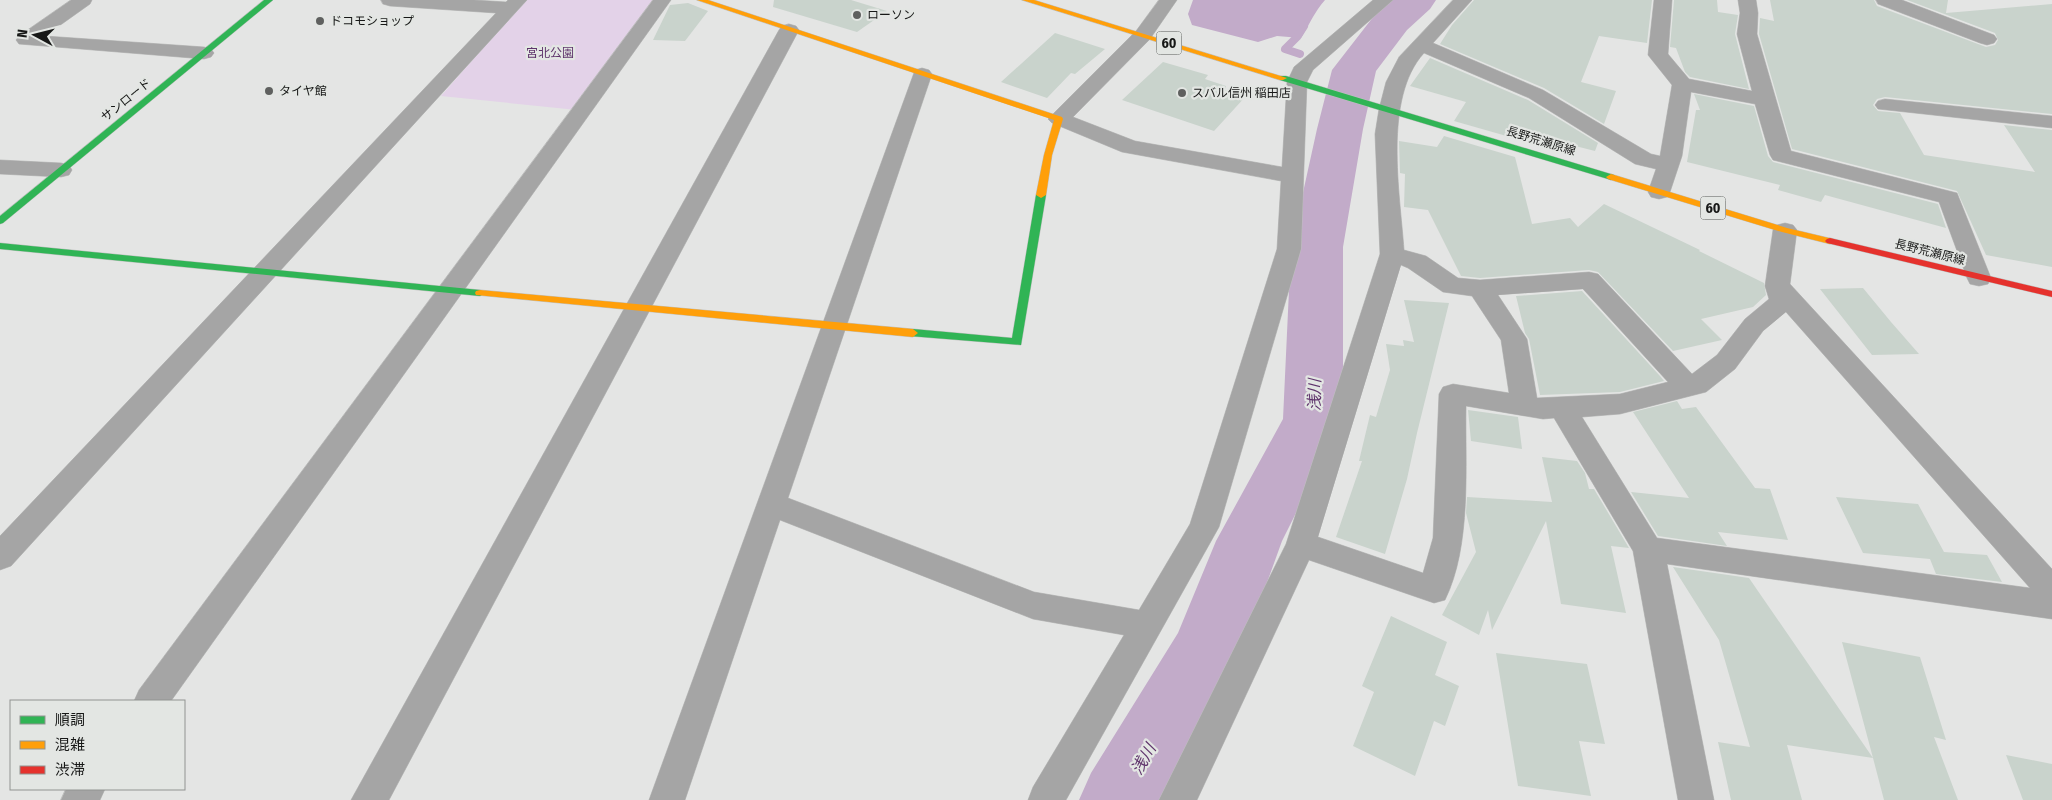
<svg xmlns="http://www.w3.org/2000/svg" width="2052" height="800" font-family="'Fira Sans Condensed','Noto Sans JP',sans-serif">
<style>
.green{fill:#e3d2e8}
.water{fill:#c2abc9}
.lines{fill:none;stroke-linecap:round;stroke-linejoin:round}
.stream{stroke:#c2abc9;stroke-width:8}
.river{fill:#c2abc9;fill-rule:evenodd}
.building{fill:#c9d3cc}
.street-casing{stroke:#bfc0bf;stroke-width:1}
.fast-casing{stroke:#bfc0bf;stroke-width:1}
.slow-casing{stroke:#bfc0bf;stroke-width:1}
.jam-casing{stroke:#bfc0bf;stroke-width:1}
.street{fill:#a5a5a5;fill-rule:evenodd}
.fast{fill:#30b455;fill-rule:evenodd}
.slow{fill:#ff9f0a;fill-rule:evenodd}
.jam{fill:#e5322d;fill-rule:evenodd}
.poi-dot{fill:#5f605f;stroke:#e3e6e3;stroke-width:2}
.labels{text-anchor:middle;stroke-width:4.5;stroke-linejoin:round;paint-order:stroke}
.far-poi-label{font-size:12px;fill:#171817;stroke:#e3e6e3;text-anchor:start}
.far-park-label{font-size:12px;fill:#5e336b;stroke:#e3e6e3}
.far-street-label{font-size:12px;fill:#171817;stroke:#e3e6e3}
.shield{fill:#e3e6e3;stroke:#545654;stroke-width:1}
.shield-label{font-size:14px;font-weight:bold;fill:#171817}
.water-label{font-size:16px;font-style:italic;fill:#5f346c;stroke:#e3e6e3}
</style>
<rect width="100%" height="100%" fill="#e4e5e4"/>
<!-- green -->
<polygon class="green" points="525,0 655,0 577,110 441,96"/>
<!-- water -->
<path class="water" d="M1193,0H1325C1315,11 1309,25 1301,38L1277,36L1258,42L1192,25L1188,14Z"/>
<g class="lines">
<!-- stream -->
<g class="stream">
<polyline points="1300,54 1285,49 1297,37 1304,26"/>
<polyline points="1343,66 1355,69"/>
</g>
<!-- river -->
<polygon class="river" points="1392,0 1436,0 1430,9 1407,30 1376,71 1363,129 1343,247 1343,419 1282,541 1243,649 1233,672 1162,800 1079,800 1091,773 1178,633 1216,541 1283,419 1291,247 1317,129 1332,70 1377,12"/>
</g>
<!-- building -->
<g class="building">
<polygon points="774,0 851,0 887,11 857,32 773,7"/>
<polygon points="1474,0 1652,0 1647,43 1599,36 1581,82 1616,91 1604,124 1544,88 1440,44 1452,25"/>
<polygon points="1674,0 1717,0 1718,12 1738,15 1735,34 1749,89 1690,77 1685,72 1676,48 1670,47"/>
<polygon points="1770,0 1874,0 1877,6 1986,47 1995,45 1998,40 1995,33 1907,0 1948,0 1946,13 2052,4 2052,114 1885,97 1877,99 1873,105 1878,111 1900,113 1924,155 2035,172 2004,125 2052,130 2052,267 1986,255 1957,191 1792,149 1759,34 1760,18 1774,21"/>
<polygon points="688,3 708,11 685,41 653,40 670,5"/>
<polygon points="1055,33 1105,49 1075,74 1071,73 1047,98 1001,82"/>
<polygon points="1430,58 1528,100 1598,143 1595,151 1508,129 1510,137 1454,121 1466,102 1410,86"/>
<polygon points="1163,62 1208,75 1205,79 1226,86 1225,90 1246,96 1214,131 1122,100"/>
<polygon points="1694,94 1754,106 1768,156 1773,162 1938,204 1946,228 1825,195 1821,202 1778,190 1780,185 1687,162 1696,110 1700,110"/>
<polygon points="1444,136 1515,157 1532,224 1570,218 1578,227 1604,204 1700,250 1699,251 1764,283 1766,295 1753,307 1701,319 1722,340 1673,351 1598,272 1589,270 1480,278 1461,276 1428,210 1404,207 1405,174 1400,173 1399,141 1437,147"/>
<polygon points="1863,288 1891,322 1919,354 1872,355 1820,289"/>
<polygon points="1582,291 1660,376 1664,381 1620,392 1540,395 1529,339 1525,333 1516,296"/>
<polygon points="1404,300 1449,303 1417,433 1407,479 1385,554 1336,537 1362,461 1359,461 1370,415 1376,417 1390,370 1386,344 1404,346 1403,340 1414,342"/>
<polygon points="1677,401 1682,409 1696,407 1755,488 1770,489 1788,540 1718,532 1727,546 1658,536 1631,492 1689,498 1633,412"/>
<polygon points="1468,410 1518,417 1522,449 1471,441"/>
<polygon points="1542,457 1577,461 1585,473 1589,489 1594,489 1629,548 1611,546 1626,613 1561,604 1546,521 1492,630 1488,610 1479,635 1442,615 1476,552 1466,513 1467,497 1552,502"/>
<polygon points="1836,497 1918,504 1944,552 1987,555 2002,582 1936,574 1930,559 1863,553"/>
<polygon points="1673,567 1749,578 1873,758 1842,642 1920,657 1946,740 1934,737 1958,800 1884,800 1873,758 1787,745 1802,800 1731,800 1718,742 1750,747 1719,640"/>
<polygon points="1391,616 1447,642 1435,675 1459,686 1445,726 1434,721 1415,776 1353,746 1374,692 1362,686"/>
<polygon points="1496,653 1587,664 1605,744 1579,741 1591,796 1518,786"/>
<polygon points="2006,755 2052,764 2052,800 2023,800"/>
</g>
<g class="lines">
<defs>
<g id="street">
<polygon points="71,0 92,0 90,4 45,36 204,47 211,49 214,53 211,57 204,59 19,44 16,40 19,36"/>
<polygon points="381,0 474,0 506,2 508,0 527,0 11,566 0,570 0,536 496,13 390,6 383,4"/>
<polygon points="653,0 671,0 171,701 134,701 139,690"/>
<polygon points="1159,0 1177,0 1150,39 1073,117 1135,141 1282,167 1287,82 1294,67 1373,0 1393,0 1313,70 1307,82 1301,249 1219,527 1066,800 1028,800 1033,787 1124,635 1033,619 780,520 685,800 649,800 915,70 922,68 929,70 932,74 788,498 1034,592 1139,610 1190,524 1277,249 1281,181 1122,152 1052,123 1048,119 1136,31"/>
<path d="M1453,0H1472L1433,43L1543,90L1651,154L1660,156L1672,85L1648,55L1654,0H1672L1668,54L1689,79L1752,91L1737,34L1740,13L1738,0H1756L1758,13L1757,34L1791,151L1957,193L1991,278L1988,284L1979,286L1970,284L1967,278L1939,202L1773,160L1770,155L1755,104L1691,92L1682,156L1670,192L1667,197L1659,199L1651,197L1648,192L1656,169L1635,164L1529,98L1424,53C1383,98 1400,193 1404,250L1426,256L1458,278L1480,280L1589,272L1598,274L1692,374L1717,355L1745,319L1769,299L1765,286L1773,230L1777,225L1785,223L1793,225L1797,230L1790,284L2052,569V619L1667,564L1714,800H1678L1633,551L1554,418L1543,419L1466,406C1465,466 1472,545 1445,600L1434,603L1309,560L1197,800H1159L1286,544L1380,254L1375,134L1379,109L1386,82L1399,57ZM1401,265L1408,268L1443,292L1472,296L1501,340L1509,393L1453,384L1443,387L1439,394L1433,538L1423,573L1318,537ZM1583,289L1668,382L1620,394L1537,398L1527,339L1498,295ZM1786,312L2030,588L1657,538L1582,417L1620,414L1706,392L1735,369L1763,331Z"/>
<polygon points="1876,0 1902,0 1994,35 1997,39 1994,43 1987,45 1980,43 1878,4"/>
<polygon points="789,24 796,26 799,30 389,800 351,800 779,30 782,26"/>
<polygon points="1885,99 2052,116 2052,128 1878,109 1875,105 1878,101"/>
<polygon points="0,160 61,163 69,165 72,170 69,175 61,177 0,174"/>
<polygon points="66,789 105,789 100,800 61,800"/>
</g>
<g id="fast">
<polygon points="264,0 273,0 3,223 0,224 0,216"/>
<polygon points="1280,76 1286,76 1614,175 1616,177 1611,180 1608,179 1280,80"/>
<polygon points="1041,192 1046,195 1021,345 909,336 908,333 913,329 1012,338 1036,195"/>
<polygon points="0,243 480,290 485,293 480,296 0,249"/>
</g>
<g id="slow">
<polygon points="697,0 708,0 1062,117 1063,119 1052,155 1046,195 1041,198 1036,195 1044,155 1054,120"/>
<polygon points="1022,0 1034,0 1287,78 1283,80 1280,80"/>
<polygon points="1611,174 1787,228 1833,239 1835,241 1830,244 1782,232 1608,179 1606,177"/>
<polygon points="480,290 913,329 918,333 913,337 476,295 475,293 476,291"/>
</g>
<polygon id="jam" points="1830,238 2052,291 2052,297 1827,243 1825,241 1827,239"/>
</defs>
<!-- street casing -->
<use href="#street" class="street-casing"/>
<!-- fast casing -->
<use href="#fast" class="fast-casing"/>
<!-- slow casing -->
<use href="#slow" class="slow-casing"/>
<!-- jam casing -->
<use href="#jam" class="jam-casing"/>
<!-- street -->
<use href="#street" class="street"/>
<!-- fast -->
<use href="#fast" class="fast"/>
<!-- slow -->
<use href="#slow" class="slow"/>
<!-- jam -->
<use href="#jam" class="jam"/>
</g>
<!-- markers -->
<g class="poi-dot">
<circle cx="857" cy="15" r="5"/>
<circle cx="320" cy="21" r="5"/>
<circle cx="269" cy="91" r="5"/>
<circle cx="1182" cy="93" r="5"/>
</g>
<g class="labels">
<!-- far-poi labels -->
<g class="far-poi-label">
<text x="867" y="19">ローソン</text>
<text x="330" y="25">ドコモショップ</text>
<text x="279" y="95">タイヤ館</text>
<text x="1192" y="97">スバル信州 稲田店</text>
</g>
<!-- far-park labels -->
<g class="far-park-label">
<text x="550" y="57">宮北公園</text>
</g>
<!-- far-street labels -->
<g class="far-street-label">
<text transform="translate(126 100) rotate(-39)" y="4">サンロード</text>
<text transform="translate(1541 141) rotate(17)" y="4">長野荒瀬原線</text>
<text transform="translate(1930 252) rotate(14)" y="4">長野荒瀬原線</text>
</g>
<!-- shield labels -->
<g class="shield">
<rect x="1156.5" y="31.5" width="25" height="23" rx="4"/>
<rect x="1700.5" y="196.5" width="25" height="23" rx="4"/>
</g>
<g class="shield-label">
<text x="1169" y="48">60</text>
<text x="1713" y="213">60</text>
</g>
<!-- water labels -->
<g class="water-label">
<text transform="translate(1314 395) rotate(-89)" y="6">浅川</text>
<text transform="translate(1143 759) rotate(-60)" y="6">浅川</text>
</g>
</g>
<!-- legend -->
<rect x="10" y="700" width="175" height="90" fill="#e3e6e3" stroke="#919491"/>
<rect x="20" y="716" width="25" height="8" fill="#30b455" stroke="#919491"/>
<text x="55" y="725" font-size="15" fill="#171817">順調</text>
<rect x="20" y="741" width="25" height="8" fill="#ff9f0a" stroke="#919491"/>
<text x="55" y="750" font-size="15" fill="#171817">混雑</text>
<rect x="20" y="766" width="25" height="8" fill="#e5322d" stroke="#919491"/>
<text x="55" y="775" font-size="15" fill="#171817">渋滞</text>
<!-- north arrow -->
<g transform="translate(35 35) rotate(277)" stroke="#e3e6e3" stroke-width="4" paint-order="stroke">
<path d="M0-4L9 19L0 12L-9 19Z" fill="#171817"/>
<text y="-8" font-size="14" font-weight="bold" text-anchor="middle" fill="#171817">N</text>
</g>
</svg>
